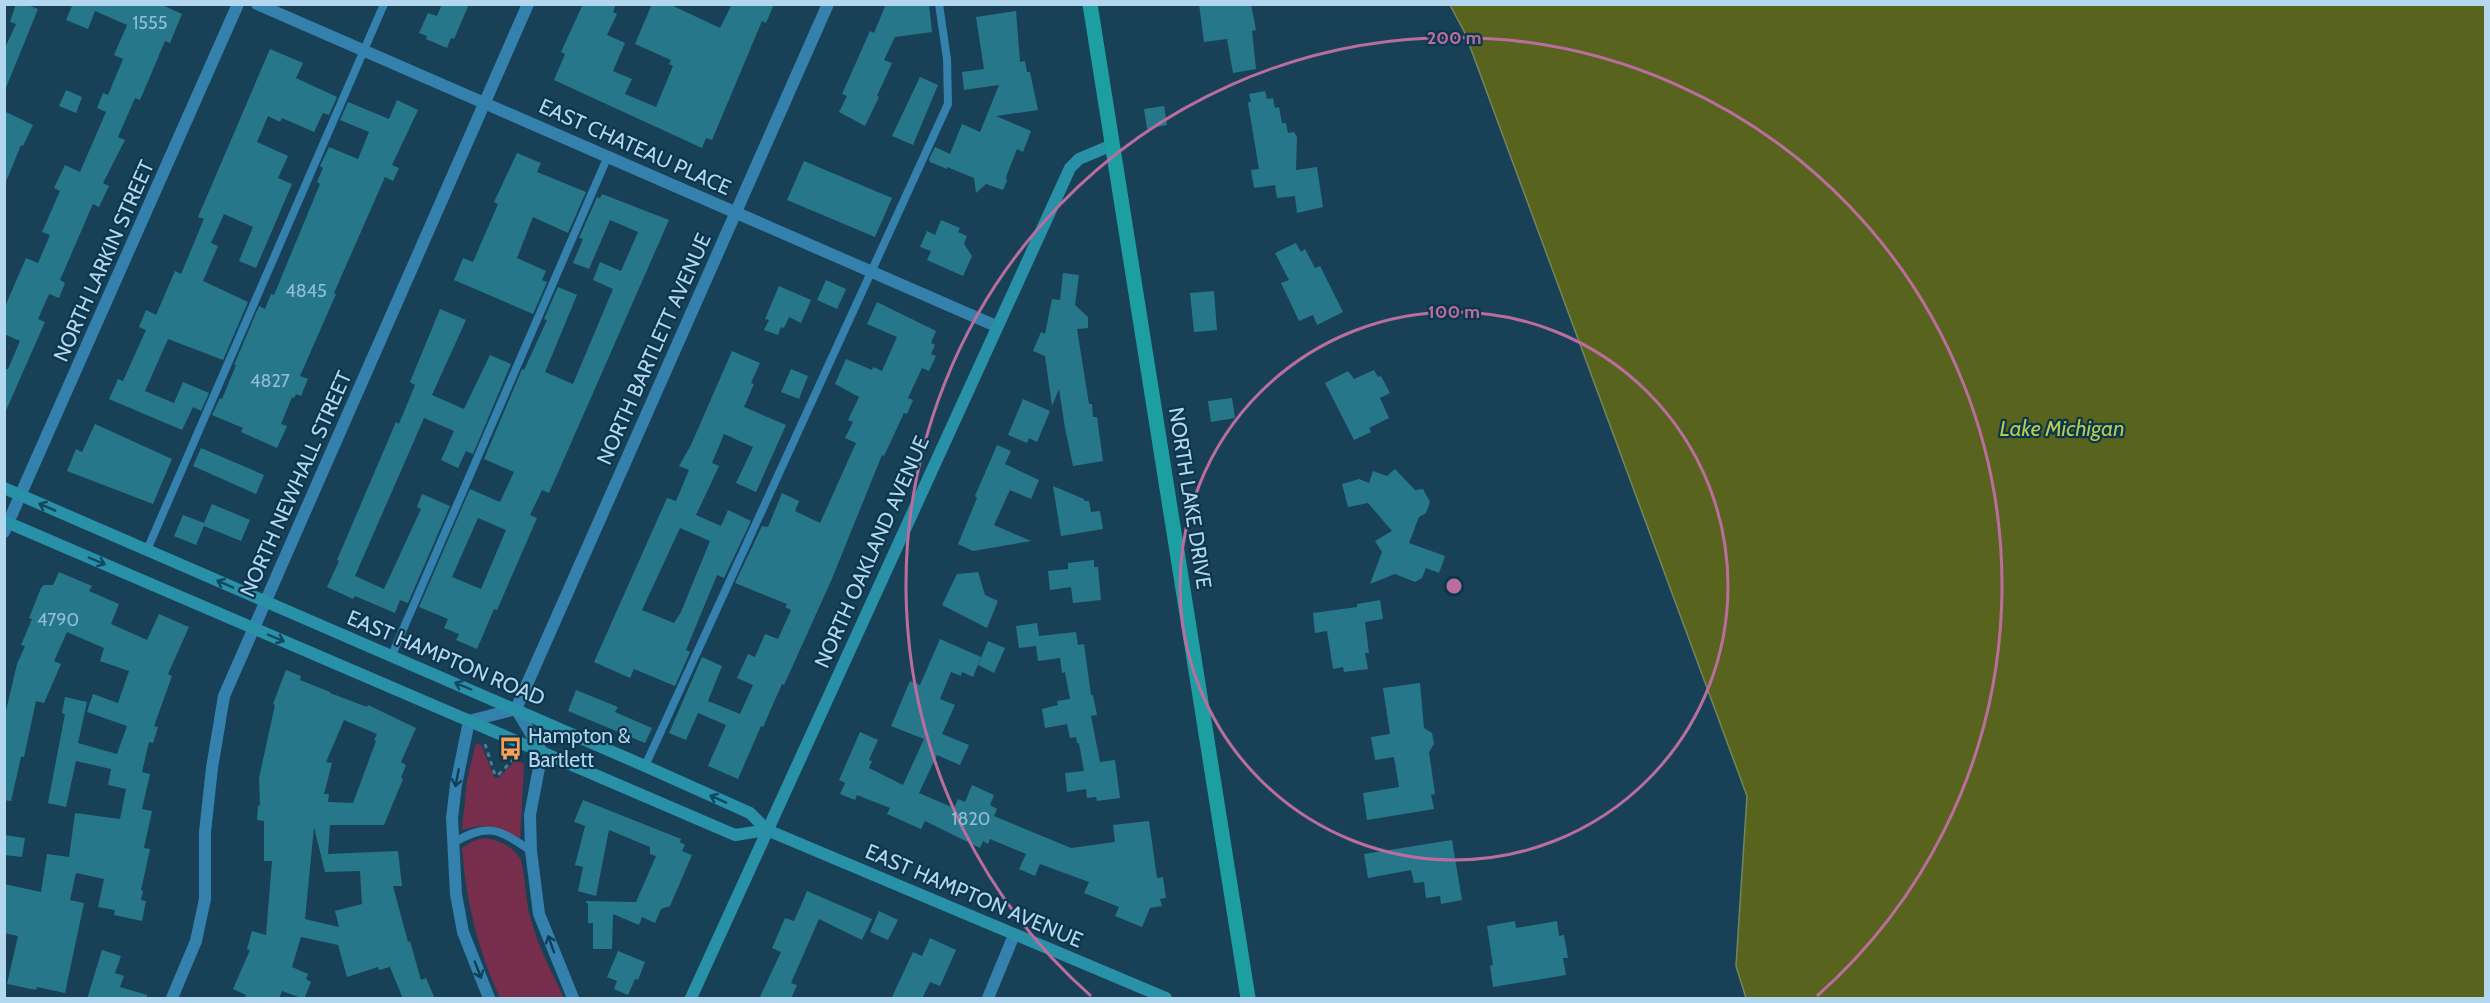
<svg xmlns="http://www.w3.org/2000/svg" width="2490" height="1003" font-family="Cabin,sans-serif">
<style>
.green{fill:#772e4c}
.water{fill:#58631d;stroke:#73865c;stroke-width:1.5}
.building{fill:#27778a;fill-rule:evenodd}
.lines{fill:none;stroke-linecap:round;stroke-linejoin:round}
.path{stroke:#51788f;stroke-width:3;stroke-dasharray:4.5 4.5;stroke-linecap:butt}
.service{stroke:#3481ad;stroke-width:8}
.minor{stroke:#3481ad;stroke-width:12}
.secondary{stroke:#2890a7;stroke-width:12}
.primary{stroke:#1d9fa1;stroke-width:15}
.oneway{stroke:#12485f}
.oneway2{stroke:#103e57}
.ring{fill:none;stroke:#bb6e9e;stroke-width:3}
.labels{text-anchor:middle;stroke-width:4.5;stroke-linejoin:round;paint-order:stroke}
.number-label{font-size:18px;fill:#90bfd6}
.street-label{font-size:21px;fill:#b3d7ef;stroke:#0c364d}
.poi-label{font-size:21px;fill:#b3d7ef;stroke:#0c364d;text-anchor:start}
.water-label{font-size:22px;font-style:italic;fill:#b7cb4f;stroke:#0c364d}
.centre{fill:#bb6e9e;stroke:#0c364d;stroke-width:3}
.ring-label{font-size:18px;text-anchor:middle;font-weight:bold;fill:#bb6e9e;stroke:#0c364d;stroke-width:4.5;stroke-linejoin:round;paint-order:stroke}
</style>
<rect width="100%" height="100%" fill="#184158"/>
<!-- green -->
<g class="green">
<path d="M476,743L481,745L494,777L499,778L516,760L524,764L520,839C500,826 485,823 462,830L467,780Z"/>
<path d="M484,838C498,840 511,845 520,858C524,865 526,901 529,912C536,943 551,970 564,998H500C478,951 466,901 462,848L473,841Z"/>
</g>
<!-- water -->
<polygon class="water" points="1450,5 2485,5 2485,998 1746,998 1736,966 1747,796 1465,33"/>
<!-- building -->
<g class="building">
<polygon points="16,4 25,4 38,9 5,90 4,50 16,24 10,22"/>
<polygon points="73,4 160,4 182,14 170,43 165,41 140,100 135,98 118,137 125,140 103,183 109,186 99,207 93,204 92,206 60,280 65,283 59,298 49,294 38,319 45,322 4,415 4,370 8,369 20,341 4,334 4,309 26,258 38,263 50,235 42,232 60,191 54,188 65,165 80,172 106,112 97,108 103,93 108,95 123,59 114,55 127,25 95,11 88,29 66,20"/>
<polygon points="442,4 469,4 454,39 451,38 447,48 426,39 427,36 419,33 428,13 437,16"/>
<polygon points="583,4 616,4 613,12 617,14 607,35 625,43 613,71 632,79 625,94 656,107 673,66 669,64 671,60 635,44 652,4 669,4 720,28 732,4 774,4 766,23 762,21 712,140 706,138 702,148 554,80 565,54 561,52"/>
<polygon points="886,4 929,4 932,32 895,37 884,60 892,63 877,96 879,97 865,126 839,112 847,96 842,94 870,31 874,33"/>
<polygon points="1199,4 1251,4 1256,30 1252,31 1256,69 1233,73 1227,39 1204,42"/>
<polygon points="1016,11 1020,62 1025,61 1027,72 1030,72 1038,110 996,116 1031,131 1023,152 1017,149 1006,177 1007,181 1003,190 986,184 976,193 974,178 947,167 947,169 930,162 929,159 935,147 950,154 962,124 980,132 999,85 964,90 962,72 984,69 976,17"/>
<polygon points="270,49 303,63 296,78 337,97 329,115 323,113 314,132 282,118 280,122 268,116 257,142 288,156 278,178 292,184 256,268 239,261 253,227 224,214 211,243 218,246 203,281 248,302 223,360 168,339 145,391 174,403 183,382 209,393 201,411 193,407 182,430 109,399 118,379 123,381 146,330 139,327 146,310 156,315 175,271 181,274 204,219 198,217"/>
<polygon points="920,77 938,85 913,145 892,136"/>
<polygon points="66,90 82,97 76,113 59,106"/>
<polygon points="1265,91 1267,99 1273,98 1275,108 1279,107 1282,123 1286,123 1288,133 1294,132 1297,137 1296,170 1317,167 1323,207 1297,213 1295,196 1277,198 1275,185 1254,188 1251,170 1259,169 1248,103 1251,101 1249,94"/>
<polygon points="397,100 418,110 392,165 399,168 393,181 385,177 334,293 336,294 300,376 308,379 301,396 296,394 294,398 292,397 281,424 287,426 277,448 241,432 243,428 212,415 220,398 222,399 236,365 234,365 259,306 265,309 271,294 274,295 320,184 317,182 323,168 320,166 329,147 358,159 369,132 340,120 348,102 389,119"/>
<polygon points="1164,106 1167,125 1147,129 1144,109"/>
<polygon points="4,111 33,125 23,146 21,145 5,184"/>
<polygon points="517,153 541,163 537,172 586,192 568,233 533,217 517,258 546,271 542,280 547,282 533,314 454,280 463,258 473,262 498,204 494,202"/>
<polygon points="804,161 892,198 875,237 787,200"/>
<path d="M602,194L669,220L549,493L542,490L530,515L537,518L497,610L494,609L477,649L456,640L459,634L444,628L448,619L419,607L470,489L500,502L514,472L484,459L522,369L524,370L547,320L544,319L558,287L577,295L545,372L573,384L613,289L593,280L600,262L621,271L638,232L610,220L589,269L573,263L583,239L579,238L597,197L600,198ZM478,518L506,530L481,589L452,577Z"/>
<polygon points="941,220 960,228 958,232 967,236 964,244 972,256 963,276 927,260 931,251 920,247 927,231 935,235"/>
<polygon points="1296,243 1301,252 1305,249 1315,268 1320,266 1343,312 1317,325 1313,315 1299,321 1281,283 1289,280 1275,253"/>
<polygon points="1063,273 1079,275 1075,305 1088,317 1088,328 1077,329 1089,404 1092,404 1093,417 1097,417 1103,461 1073,466 1065,428 1059,389 1052,406 1045,356 1033,351 1041,332 1045,334 1052,299 1060,300"/>
<polygon points="826,280 846,289 837,309 817,300"/>
<polygon points="779,286 811,300 801,323 789,317 784,328 781,327 778,335 764,330 769,320 765,319"/>
<polygon points="1214,291 1217,330 1194,332 1190,293"/>
<polygon points="877,302 936,331 931,343 935,345 931,354 936,356 929,371 922,368 908,398 913,400 907,414 904,413 884,456 882,455 831,581 784,685 782,684 763,727 761,726 738,779 708,766 726,725 698,713 686,740 669,733 702,657 722,666 708,701 740,714 753,685 737,678 748,654 755,657 765,634 778,639 791,610 785,607 787,604 735,583 762,526 768,527 782,493 799,501 795,511 820,523 856,443 845,438 853,422 848,420 859,397 835,384 846,359 872,370 873,367 882,371 897,337 867,324"/>
<polygon points="440,309 466,320 432,395 464,409 490,355 511,364 473,454 466,451 458,468 441,460 454,431 424,418 355,576 384,589 421,509 417,507 422,494 450,506 408,603 400,600 395,613 355,596 353,599 327,587 339,561 337,560 396,422 399,424 415,385 410,382"/>
<path d="M732,351L760,363L751,383L754,384L744,407L786,425L756,492L736,483L753,447L724,434L712,463L719,466L696,515L721,526L728,510L751,521L724,578L717,575L686,650L690,652L675,686L634,669L630,678L594,662L667,498L676,501L689,470L679,466L691,445ZM680,528L710,541L681,612L674,623L642,610Z"/>
<polygon points="791,369 808,376 799,399 781,392"/>
<polygon points="1374,370 1378,377 1381,376 1390,393 1380,398 1389,418 1369,428 1371,432 1354,440 1325,383 1348,371 1354,379"/>
<polygon points="1232,398 1235,418 1211,422 1208,401"/>
<polygon points="1023,399 1050,411 1037,442 1029,438 1027,443 1008,435"/>
<polygon points="95,424 172,459 153,504 67,471 76,449 82,452"/>
<polygon points="997,445 1011,451 1005,464 1039,480 1031,499 1010,490 994,525 1031,541 973,551 958,544 977,498 975,496"/>
<polygon points="201,448 264,475 256,494 193,466"/>
<polygon points="1395,469 1415,490 1423,489 1430,502 1426,513 1419,517 1409,543 1445,556 1439,573 1426,568 1422,578 1415,582 1395,574 1370,584 1382,552 1375,541 1392,531 1368,503 1348,507 1342,484 1359,479 1369,483 1373,471 1387,476"/>
<polygon points="1053,486 1084,499 1084,501 1089,501 1091,512 1100,511 1103,529 1061,536"/>
<polygon points="212,504 250,520 241,541 204,526 196,545 174,536 183,515 204,523"/>
<polygon points="1094,560 1094,567 1098,567 1101,600 1073,603 1071,587 1050,590 1048,571 1068,569 1068,563"/>
<polygon points="59,572 92,586 89,591 119,604 111,624 147,640 159,614 189,627 168,674 172,676 154,726 158,727 153,743 149,742 142,772 150,774 142,809 152,811 144,848 150,849 141,890 143,891 141,900 146,901 142,921 114,915 115,910 98,907 104,879 76,873 70,900 84,903 65,993 37,987 36,990 7,984 18,936 4,933 4,884 41,892 47,854 69,857 75,813 120,819 126,789 108,785 111,769 76,761 66,807 48,803 65,714 62,713 65,697 87,702 78,743 117,754 127,726 87,712 93,694 118,703 129,671 100,661 104,648 67,632 54,661 61,664 44,703 36,701 24,757 21,757 11,801 4,800 4,719 17,664 25,646 21,645 32,619 29,618 41,588 44,585 53,585"/>
<polygon points="978,572 985,595 998,601 987,628 942,605 957,574"/>
<polygon points="1380,600 1383,619 1365,622 1369,653 1365,653 1368,669 1344,672 1343,667 1333,669 1327,631 1315,633 1313,613 1357,607 1357,604"/>
<polygon points="1037,623 1039,636 1076,632 1078,645 1084,644 1091,695 1093,695 1097,715 1091,716 1100,762 1115,760 1120,798 1097,801 1096,797 1087,798 1086,789 1067,792 1065,773 1084,771 1079,743 1077,743 1076,737 1070,738 1067,724 1045,728 1042,709 1058,705 1057,701 1070,699 1065,672 1062,673 1060,658 1038,661 1036,646 1019,648 1016,626"/>
<polygon points="940,639 981,657 973,677 962,672 961,676 951,672 940,699 955,705 942,734 969,745 960,765 937,755 919,793 954,808 958,799 965,802 972,785 994,795 990,805 997,809 994,816 1071,848 1115,842 1113,825 1149,821 1157,878 1163,877 1166,898 1160,899 1162,906 1150,908 1142,927 1115,916 1119,907 1084,893 1089,882 1040,864 1035,876 1019,869 1026,854 990,839 988,844 983,841 980,848 925,821 921,829 887,814 890,808 857,795 855,800 840,794 845,783 839,780 860,732 878,740 869,760 872,761 869,768 903,785 924,739 891,726 910,681 920,685"/>
<polygon points="988,641 1005,648 994,673 978,665"/>
<path d="M286,670L301,676L300,680L330,692V693L367,707L368,705L416,728L401,762L406,765L401,778L403,779L384,825H330L328,854L398,851L402,886H393L408,942L410,941L421,980L426,978L435,999H403L390,967L379,970L378,967L347,977L338,945L301,937L292,967L308,974L306,979L311,982L304,999L282,991L279,999H244L246,995L233,989L250,950L247,949L252,931L266,935L272,861H264V821L257,820L258,806L260,805L259,778L275,705L273,704ZM344,720L377,734L374,740L376,741L353,803L328,802L329,794H324L332,763L326,762ZM314,827L325,872L360,871L362,904L335,911L339,927L305,919Z"/>
<polygon points="1420,683 1424,728 1432,733 1434,744 1429,752 1435,794 1431,795 1434,809 1367,820 1363,793 1399,787 1394,757 1375,760 1371,737 1390,734 1383,688"/>
<polygon points="576,690 618,707 615,712 652,728 645,743 568,711"/>
<polygon points="583,800 681,839 680,842 685,845 682,851 692,855 670,906 661,909 655,923 642,917 639,925 613,914 612,949 593,949 593,923 588,923 588,904 585,901 636,902 656,856 650,854 650,847 609,830 596,896 578,891 583,867 575,865 585,826 574,822"/>
<polygon points="4,835 25,838 22,857 4,855"/>
<polygon points="1452,840 1462,900 1441,904 1440,896 1426,898 1424,882 1414,883 1411,870 1368,878 1364,854"/>
<polygon points="807,891 872,919 862,940 819,919 791,983 797,985 791,999 759,999 781,952 772,948 785,918 794,921"/>
<polygon points="879,911 898,920 888,940 870,932"/>
<polygon points="1515,921 1516,928 1557,921 1559,936 1564,935 1568,958 1563,958 1566,975 1493,987 1490,966 1493,965 1487,926"/>
<polygon points="930,938 956,950 940,986 930,982 922,999 891,999 913,952 922,956"/>
<polygon points="102,950 121,956 115,973 124,976 120,987 147,995 147,999 87,999"/>
<polygon points="618,951 645,962 638,980 635,979 628,995 614,989 617,981 607,977"/>
</g>
<g class="lines">
<!-- path -->
<polyline class="path" points="485,744 495,775 498,775 516,757"/>
<!-- service -->
<g class="service">
<polyline points="147,550 384,4"/>
<polyline points="392,655 608,156"/>
<polyline points="645,766 948,104 947,59 939,4"/>
<path d="M453,843C488,822 499,829 531,851"/>
</g>
<!-- minor -->
<g class="minor">
<polyline points="257,4 996,326"/>
<polyline points="4,532 238,4"/>
<polyline points="516,709 828,4"/>
<polyline points="516,709 542,752 530,815 531,851 539,914 573,998"/>
<polyline points="172,998 196,941 205,899 205,832 212,768 224,696 528,4"/>
<polyline points="489,998 463,932 456,894 452,818 456,785 469,721 516,709"/>
<polyline points="988,998 1014,935"/>
</g>
<!-- secondary -->
<g class="secondary">
<polyline points="4,488 645,766 750,813 767,830 1166,998"/>
<polyline points="4,521 735,835 767,830"/>
<polyline points="691,998 1070,168 1079,159 1112,145"/>
</g>
<!-- primary -->
<polyline class="primary" points="1090,4 1248,998"/>
</g>
<!-- one-way arrows -->
<defs><path id="oneway-shaft" d="M-6 0H5M1.5-3L5.5 0L1.5 3" fill="none" stroke-width="1.6" stroke-linecap="round" stroke-linejoin="round" transform="scale(1.5)"/></defs>
<g class="oneway">
<use href="#oneway-shaft" transform="translate(47 507) rotate(-156)"/>
<use href="#oneway-shaft" transform="translate(97 561) rotate(23)"/>
<use href="#oneway-shaft" transform="translate(225 584) rotate(-156)"/>
<use href="#oneway-shaft" transform="translate(276 638) rotate(23)"/>
<use href="#oneway-shaft" transform="translate(463 686) rotate(-157)"/>
<use href="#oneway-shaft" transform="translate(718 799) rotate(-156)"/>
</g>
<g class="oneway2">
<use href="#oneway-shaft" transform="translate(457 778) rotate(101)"/>
<use href="#oneway-shaft" transform="translate(551 944) rotate(-110)"/>
<use href="#oneway-shaft" transform="translate(478 970) rotate(69)"/>
</g>
<!-- distance rings -->
<g class="ring">
<circle cx="1454" cy="586" r="274"/>
<path d="M1091 996A548 548 0 1 1 1817 996"/>
</g>
<!-- icons -->
<defs>
<symbol id="bus-bare" viewBox="-9 -9 18 18"><path d="M-5-6H5V4H4V6H2V4H-2V6H-4V4H-5ZM-3.5-4V0h7V-4ZM-3.5 1.2v1.5H-2V1.2ZM2 1.2v1.5H3.5V1.2Z" fill="#fb9e51" stroke="#0c364d" stroke-width="2.5" paint-order="stroke"/></symbol>
</defs>
<g fill-rule="evenodd">
<use href="#bus-bare" x="494" y="732" width="33" height="33"/>
</g>
<g class="labels">
<!-- number labels -->
<g class="number-label">
<text x="150" y="29">1555</text>
<text x="306" y="297">4845</text>
<text x="270" y="387">4827</text>
<text x="58" y="626">4790</text>
<text x="971" y="825">1820</text>
</g>
<!-- street labels -->
<g class="street-label">
<text transform="translate(635 147) rotate(24)" y="7">EAST CHATEAU PLACE</text>
<text transform="translate(104 261) rotate(-66)" y="7">NORTH LARKIN STREET</text>
<text transform="translate(654 349) rotate(-66)" y="7">NORTH BARTLETT AVENUE</text>
<text transform="translate(296 484) rotate(-66)" y="7">NORTH NEWHALL STREET</text>
<text transform="translate(1190 498) rotate(81)" y="7">NORTH LAKE DRIVE</text>
<text transform="translate(872 552) rotate(-66)" y="7">NORTH OAKLAND AVENUE</text>
<text transform="translate(446 658) rotate(23)" y="7">EAST HAMPTON ROAD</text>
<text transform="translate(974 896) rotate(23)" y="7">EAST HAMPTON AVENUE</text>
</g>
<!-- poi labels -->
<g class="poi-label">
<text x="528" y="743">Hampton &amp;<tspan x="528" dy="24">Bartlett</tspan></text>
</g>
<!-- water labels -->
<g class="water-label">
<text x="2062" y="436">Lake Michigan</text>
</g>
</g>
<circle cx="1454" cy="586" r="9" class="centre"/>
<g class="ring-label">
<text x="1454" y="44">200 m</text>
<text x="1454" y="318">100 m</text>
</g>
<!-- border -->
<rect width="2490" height="1003" fill="none" stroke="#b3d7ef" stroke-width="12"/>
</svg>
